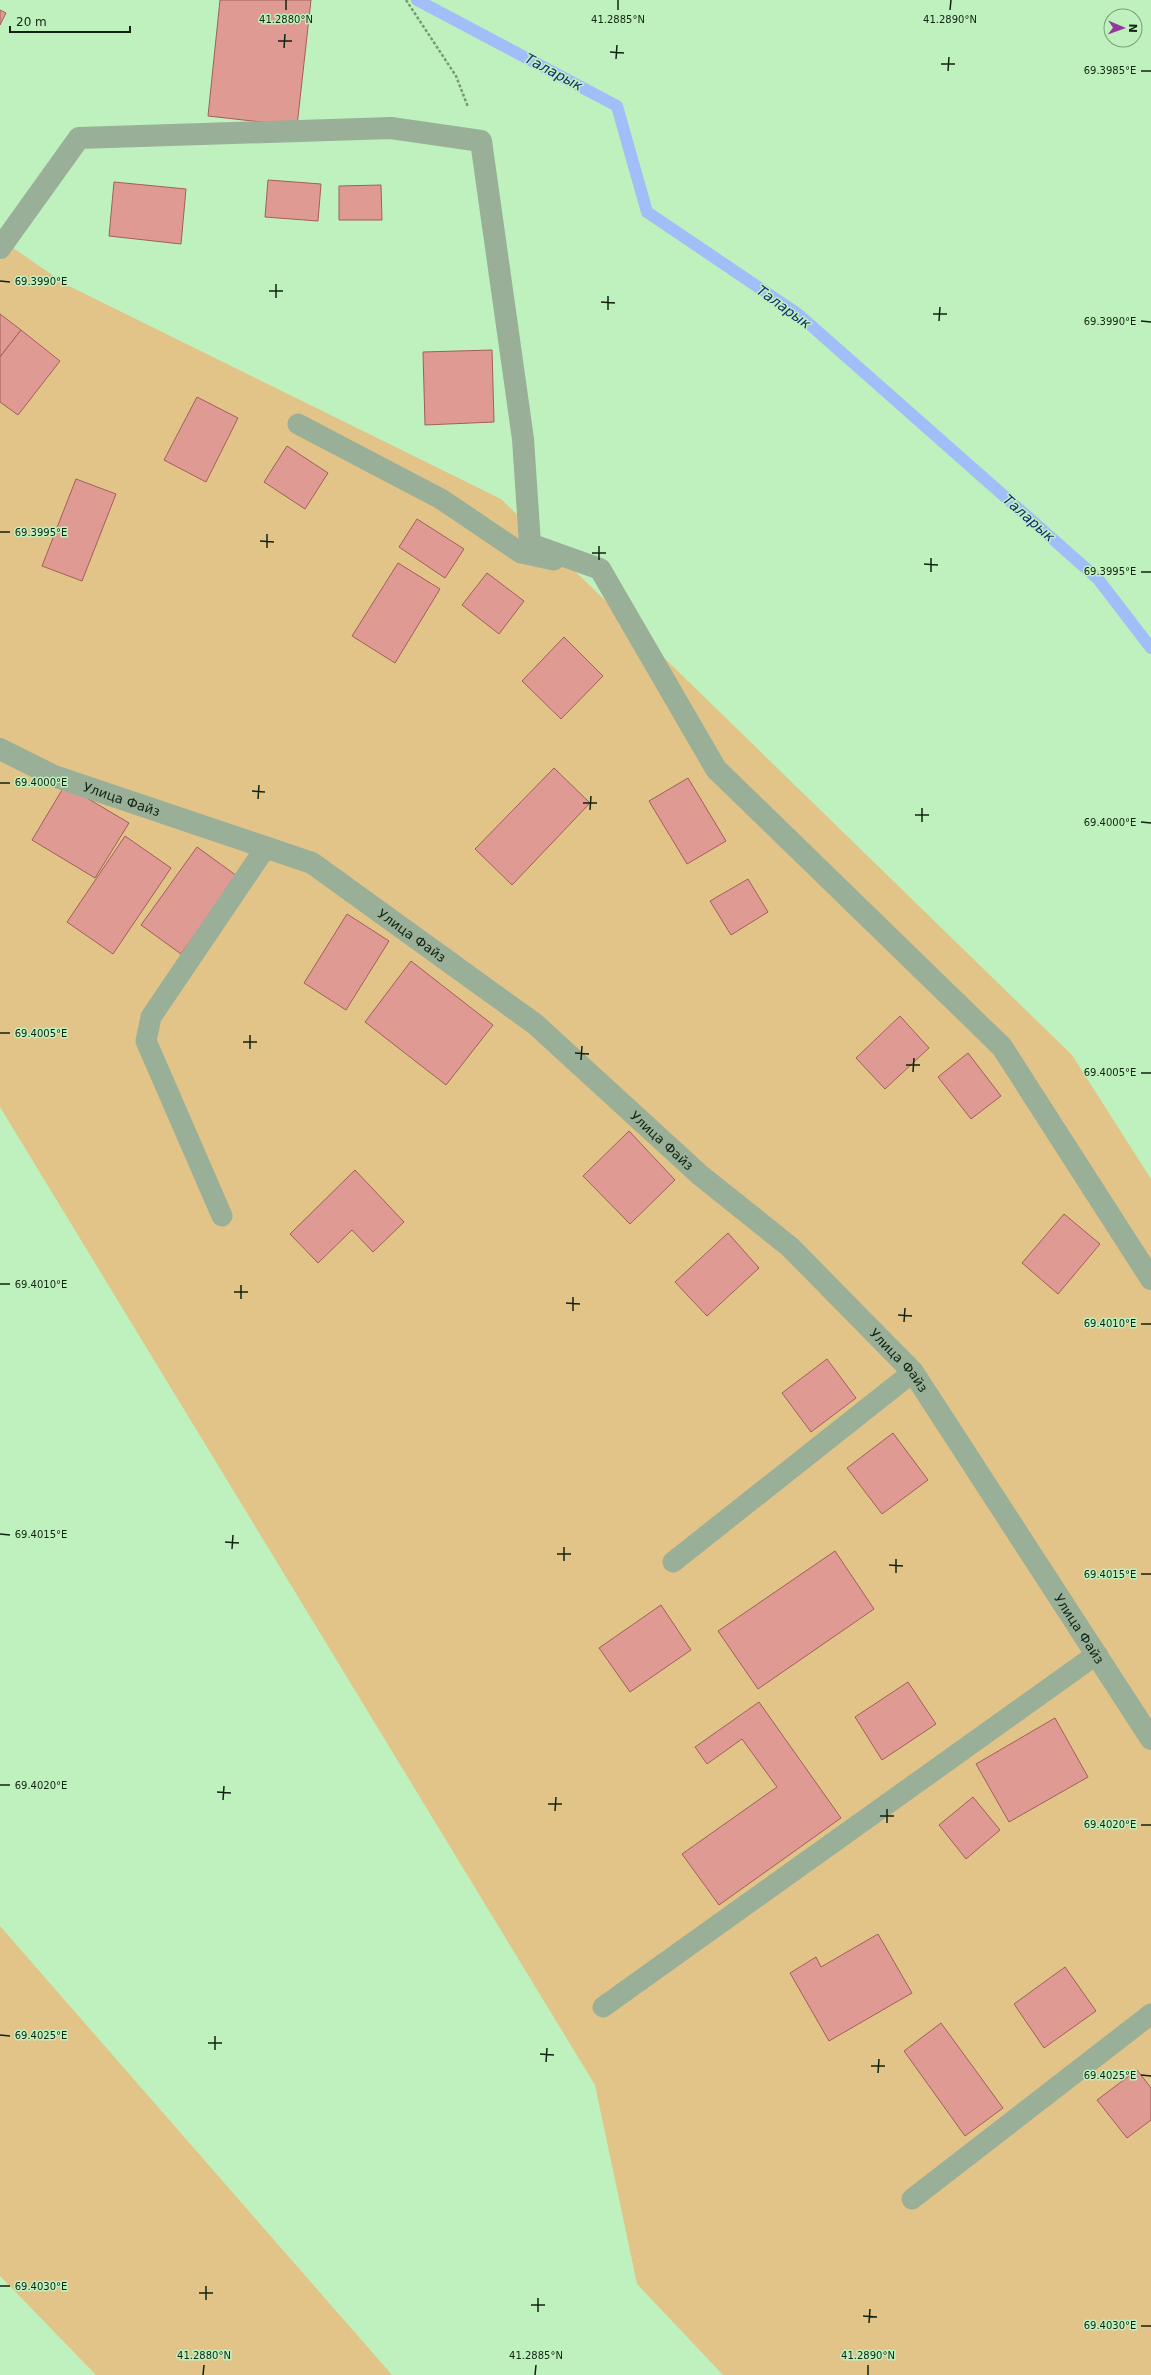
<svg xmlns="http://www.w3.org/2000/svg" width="1151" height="2375" font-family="'DejaVu Sans',sans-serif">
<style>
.green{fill:#e2c489}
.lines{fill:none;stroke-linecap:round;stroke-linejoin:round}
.stream{stroke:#a2bef8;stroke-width:12}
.building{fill:#e09a94;stroke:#a05f5a}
.path{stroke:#769b75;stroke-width:2.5;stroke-dasharray:3 2;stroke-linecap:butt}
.service{stroke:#99af98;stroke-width:21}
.minor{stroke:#99af98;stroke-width:22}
.ticks{fill:none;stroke:#102310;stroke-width:1.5}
.labels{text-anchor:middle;stroke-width:3;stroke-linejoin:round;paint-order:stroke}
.street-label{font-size:13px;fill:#102310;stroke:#bff1be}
.water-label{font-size:14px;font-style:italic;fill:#132d6e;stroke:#bff1be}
.ticks-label{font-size:10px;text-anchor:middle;fill:#102310;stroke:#bff1be;stroke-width:3;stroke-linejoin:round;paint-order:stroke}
</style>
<rect width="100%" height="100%" fill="#bff1be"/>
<!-- green -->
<g class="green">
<polygon points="0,239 67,285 501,499 1072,1055 1151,1179 1151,2375 723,2375 637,2284 595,2085 0,1107"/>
<polygon points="0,1926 392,2375 96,2375 0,2276"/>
</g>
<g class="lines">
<!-- stream -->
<polyline class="stream" points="417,0 617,106 647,212 798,314 1098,579 1151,648"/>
</g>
<!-- building -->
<g class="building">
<polygon points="220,0 311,0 297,126 208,116"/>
<polygon points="0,10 6,13 0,25"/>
<polygon points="268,180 321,184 318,221 265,217"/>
<polygon points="114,182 186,189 181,244 109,236"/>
<polygon points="381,185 382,220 339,220 339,186"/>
<polygon points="0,314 21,330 0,357"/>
<polygon points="21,330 60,361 18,415 0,402 0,357"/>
<polygon points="492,350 494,422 425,425 423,352"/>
<polygon points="197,397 238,418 206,482 164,460"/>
<polygon points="287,446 328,473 305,509 264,482"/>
<polygon points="76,479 116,494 82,581 42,566"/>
<polygon points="417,519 464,549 445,578 399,547"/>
<polygon points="398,563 440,589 395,663 352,636"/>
<polygon points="487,573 524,601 499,634 462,605"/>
<polygon points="564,637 603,676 561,719 522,681"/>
<polygon points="554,768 590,803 512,885 475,849"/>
<polygon points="688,778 726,841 687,864 649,801"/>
<polygon points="65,785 129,823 95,878 32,840"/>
<polygon points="125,836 171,868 113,954 67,922"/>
<polygon points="197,847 237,876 181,954 141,925"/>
<polygon points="748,879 768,912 731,935 710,901"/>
<polygon points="347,914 389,941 346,1010 304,983"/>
<polygon points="411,961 493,1025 446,1085 365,1022"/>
<polygon points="900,1016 929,1048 885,1089 856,1058"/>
<polygon points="968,1053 1001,1096 971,1119 938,1077"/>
<polygon points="629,1131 675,1180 630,1224 583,1176"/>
<polygon points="355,1170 404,1222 373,1252 352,1230 318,1263 290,1234"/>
<polygon points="1064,1214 1100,1244 1058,1294 1022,1263"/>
<polygon points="728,1233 759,1268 707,1316 675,1282"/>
<polygon points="827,1359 856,1398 811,1432 782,1393"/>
<polygon points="893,1433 928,1480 882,1514 847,1468"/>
<polygon points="835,1551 874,1609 758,1689 718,1631"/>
<polygon points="661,1605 691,1650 630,1692 599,1648"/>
<polygon points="908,1682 936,1724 882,1760 855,1717"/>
<polygon points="759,1702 841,1818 719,1905 682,1854 777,1787 742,1739 707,1764 695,1747"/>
<polygon points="1055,1718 1088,1777 1009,1822 976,1764"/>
<polygon points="973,1797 1000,1830 966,1859 939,1825"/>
<polygon points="878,1934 912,1993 829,2041 790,1973 816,1957 821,1967"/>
<polygon points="1065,1967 1096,2011 1044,2048 1014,2004"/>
<polygon points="941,2023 1003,2108 965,2136 904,2051"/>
<polygon points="1137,2070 1151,2088 1151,2120 1127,2138 1097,2100"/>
</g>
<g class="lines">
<!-- path -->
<polyline class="path" points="406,0 456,76 468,107"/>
<!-- service -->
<g class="service">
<polyline points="298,424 441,499 521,553 554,560"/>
<polyline points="222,1216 146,1041 151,1017 266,847"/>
<polyline points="673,1562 913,1372"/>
<polyline points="603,2007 1097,1654"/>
<polyline points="912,2199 1151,2014"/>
</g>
<!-- minor -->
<g class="minor">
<polyline points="0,248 79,138 391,128 481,141 523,439 530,544 600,569 716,769 1002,1047 1151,1279"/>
<path id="s1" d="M0,749L54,776L312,863L535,1024L700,1175L790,1247L913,1372L1151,1739"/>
</g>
</g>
<!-- ticks -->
<path class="ticks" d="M286,10V0M618,10V0M950,10L951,0M278,41H292M284,48L285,34M610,52L624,53M616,59L617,45M941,64H955M948,71L949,57M1141,71H1151M0,281L10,282M269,291H283M276,298V284M601,302L615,303M608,310V296M933,314H947M939,321L940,307M1141,321L1151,322M0,532H10M260,541L274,542M267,548V534M592,553H606M599,560V546M924,564L938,565M931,572V558M1141,572H1151M0,783H10M252,791L265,792M258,799L259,785M583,803H597M590,810L591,796M915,815H929M922,822V808M1141,822L1151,823M0,1033H10M243,1042H257M250,1049V1035M575,1053L589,1054M581,1060L582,1046M906,1065H920M913,1072L914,1058M1141,1073H1151M0,1284H10M234,1292H248M241,1299V1285M566,1303L580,1304M573,1311V1297M898,1315L912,1316M904,1322L905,1308M1141,1324H1151M0,1534L10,1535M225,1542L239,1543M232,1549L233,1535M557,1554H571M564,1561V1547M889,1565L903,1566M896,1573V1559M1141,1574H1151M0,1785H10M217,1792L231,1793M223,1800L224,1786M548,1804H562M555,1811L556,1797M880,1816H894M887,1823V1809M1141,1825H1151M0,2035L10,2036M208,2043H222M215,2050V2036M540,2054L554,2055M546,2062L547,2048M871,2066H885M878,2073L879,2059M1141,2075L1151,2076M0,2286H10M199,2293H213M206,2300V2286M531,2305H545M538,2312V2298M863,2316L877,2317M869,2323L870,2309M1141,2326H1151M203,2375L204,2365M535,2375L536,2365M868,2375V2365"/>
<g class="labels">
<!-- street labels -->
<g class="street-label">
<text dy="5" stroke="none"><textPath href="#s1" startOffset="132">Улица Файз</textPath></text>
<text dy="5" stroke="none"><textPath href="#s1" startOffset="456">Улица Файз</textPath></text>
<text dy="5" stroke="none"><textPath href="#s1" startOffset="780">Улица Файз</textPath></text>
<text dy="5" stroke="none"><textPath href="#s1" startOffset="1104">Улица Файз</textPath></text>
<text dy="5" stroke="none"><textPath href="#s1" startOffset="1428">Улица Файз</textPath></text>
</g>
<!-- water labels -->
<g class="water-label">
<text transform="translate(554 72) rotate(28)" y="5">Таларык</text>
<text transform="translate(784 307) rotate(36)" y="5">Таларык</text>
<text transform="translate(1029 518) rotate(41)" y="5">Таларык</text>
</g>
</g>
<g class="ticks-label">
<text x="286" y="23">41.2880°N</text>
<text x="618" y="23">41.2885°N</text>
<text x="950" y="23">41.2890°N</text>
<text x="1110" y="74">69.3985°E</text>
<text x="41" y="285">69.3990°E</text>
<text x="1110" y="325">69.3990°E</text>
<text x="41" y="536">69.3995°E</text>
<text x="1110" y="575">69.3995°E</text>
<text x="41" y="786">69.4000°E</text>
<text x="1110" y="826">69.4000°E</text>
<text x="41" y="1037">69.4005°E</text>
<text x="1110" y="1076">69.4005°E</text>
<text x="41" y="1288">69.4010°E</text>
<text x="1110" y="1327">69.4010°E</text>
<text x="41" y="1538">69.4015°E</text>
<text x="1110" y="1578">69.4015°E</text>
<text x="41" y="1789">69.4020°E</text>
<text x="1110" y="1828">69.4020°E</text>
<text x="41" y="2039">69.4025°E</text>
<text x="1110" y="2079">69.4025°E</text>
<text x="41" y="2290">69.4030°E</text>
<text x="1110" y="2329">69.4030°E</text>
<text x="204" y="2359">41.2880°N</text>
<text x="536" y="2359">41.2885°N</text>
<text x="868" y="2359">41.2890°N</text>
</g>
<!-- north arrow -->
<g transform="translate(1123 28) rotate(92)"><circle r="19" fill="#bff1be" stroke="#799f78"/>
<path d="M0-3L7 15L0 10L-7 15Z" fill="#95359e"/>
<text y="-6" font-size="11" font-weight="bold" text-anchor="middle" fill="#102310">N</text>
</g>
<!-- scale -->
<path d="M10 26v6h120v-6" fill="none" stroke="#102310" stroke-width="2"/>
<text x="16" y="26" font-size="12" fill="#102310" stroke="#bff1be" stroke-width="3" paint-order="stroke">20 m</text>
</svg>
